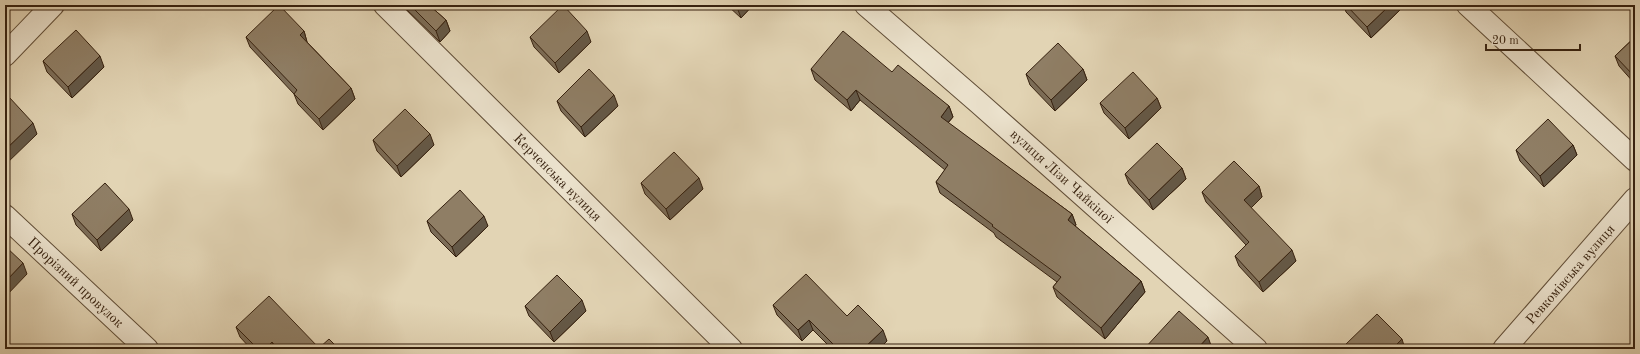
<svg xmlns="http://www.w3.org/2000/svg" width="1640" height="354" font-family="'Old Standard TT',serif">
<style>
.lines{fill:none;stroke-linecap:round;stroke-linejoin:round}
.minor-casing{stroke:#614e38;stroke-width:24}
.tertiary-casing{stroke:#614e38;stroke-width:24}
.minor{stroke:#ece3ce;stroke-width:22}
.tertiary{stroke:#ece3ce;stroke-width:22}
.wall{fill:#7b6c57;stroke:#36210f}
.shaded-wall{fill:#645847;stroke:#36210f}
.building{fill:#8f7e65;stroke:#36210f}
.labels{text-anchor:middle;stroke-width:3;stroke-linejoin:round;paint-order:stroke}
.street-label{font-size:14px;fill:#36210f;stroke:#ece3ce}
</style>
<rect width="100%" height="100%" fill="#e2d4b4"/>
<filter id="stains"><feTurbulence type="fractalNoise" baseFrequency=".005" numOctaves="4"/><feColorMatrix values="0 0 0 0 .2 0 0 0 0 .09 0 0 0 0 .02 0 0 0 .5 -.17"/></filter>
<radialGradient id="worn" r=".72"><stop offset=".6" stop-color="#630" stop-opacity="0"/><stop offset="1" stop-color="#630" stop-opacity=".3"/></radialGradient>
<g class="lines">
<defs>
<g id="minor">
<polyline points="385,5 731,349"/>
<polyline points="866,5 979,103 1256,349"/>
<polyline points="1468,5 1635,160"/>
<polyline points="5,55 53,5"/>
<polyline points="5,216 147,349"/>
</g>
<polyline id="tertiary" points="1504,349 1635,199"/>
</defs>
<!-- minor casing -->
<use href="#minor" class="minor-casing"/>
<!-- tertiary casing -->
<use href="#tertiary" class="tertiary-casing"/>
<!-- minor -->
<use href="#minor" class="minor"/>
<!-- tertiary -->
<use href="#tertiary" class="tertiary"/>
</g>
<!-- wall -->
<g class="wall">
<polygon points="404,5 429,5 446,20 450,31 440,42 404,7"/>
<polygon points="727,5 753,5 741,18"/>
<polygon points="1344,5 1403,5 1403,7 1371,38 1346,12"/>
<polygon points="304,31 307,42 351,88 355,99 323,130 298,104 294,94 250,47 246,37"/>
<polygon points="530,37 591,42 559,73 534,47"/>
<polygon points="1635,37 1635,84 1619,66 1615,56"/>
<polygon points="43,61 104,67 72,98 47,72"/>
<polygon points="811,69 892,72 949,106 953,117 948,123 1072,214 1076,225 1075,226 1141,281 1145,292 1105,339 1057,297 1053,287 1057,282 996,237 994,233 940,193 936,182 945,170 860,100 851,111 815,80"/>
<polygon points="1083,69 1087,80 1055,111 1030,85 1026,74"/>
<polygon points="1157,98 1161,108 1129,139 1104,113 1100,103"/>
<polygon points="557,101 618,106 585,137 561,111"/>
<polygon points="373,140 434,145 401,177 377,151"/>
<polygon points="1573,145 1577,155 1544,187 1520,161 1516,150"/>
<polygon points="1182,168 1186,179 1153,210 1129,184 1125,174"/>
<polygon points="641,183 703,189 670,220 645,194"/>
<polygon points="1259,186 1262,197 1251,208 1296,261 1263,292 1239,266 1235,256 1246,245 1206,202 1202,192"/>
<polygon points="72,214 133,220 101,251 76,225"/>
<polygon points="427,221 488,226 456,257 431,232"/>
<polygon points="773,305 847,316 887,341 879,349 832,349 813,330 802,341 777,315"/>
<polygon points="525,306 586,311 554,342 529,316"/>
<polygon points="236,327 319,348 339,349 251,349 240,337"/>
</g>
<!-- shaded-wall -->
<g class="shaded-wall">
<polygon points="739,5 753,5 741,18 737,7"/>
<polygon points="1390,5 1403,5 1403,7 1371,38 1367,27"/>
<polygon points="446,20 450,31 440,42 436,31"/>
<polygon points="304,31 307,42 303,46 300,35"/>
<polygon points="587,31 591,42 559,73 555,63"/>
<polygon points="100,56 104,67 72,98 68,87"/>
<polygon points="1083,69 1087,80 1055,111 1051,100"/>
<polygon points="351,88 355,99 323,130 319,119"/>
<polygon points="856,90 860,100 851,111 847,100"/>
<polygon points="614,95 618,106 585,137 581,127"/>
<polygon points="1157,98 1161,108 1129,139 1125,128"/>
<polygon points="949,106 953,117 944,127 941,117"/>
<polygon points="33,123 37,134 5,165 5,150"/>
<polygon points="430,134 434,145 401,177 397,166"/>
<polygon points="1573,145 1577,155 1544,187 1540,176"/>
<polygon points="1182,168 1186,179 1153,210 1149,200"/>
<polygon points="699,178 703,189 670,220 666,209"/>
<polygon points="1259,186 1262,197 1248,211 1244,200"/>
<polygon points="129,209 133,220 101,251 97,240"/>
<polygon points="1072,214 1076,225 1072,230 1068,220"/>
<polygon points="484,216 488,226 456,257 452,247"/>
<polygon points="1292,250 1296,261 1263,292 1259,282"/>
<polygon points="23,263 27,274 5,297 5,282"/>
<polygon points="1141,281 1145,292 1105,339 1101,328"/>
<polygon points="582,300 586,311 554,342 550,332"/>
<polygon points="809,320 813,330 802,341 798,330"/>
<polygon points="883,330 887,341 879,349 863,349"/>
<polygon points="1208,337 1212,348 1211,349 1197,349"/>
<polygon points="1402,339 1405,349 1392,349"/>
<polygon points="272,342 274,349 265,349"/>
</g>
<!-- building -->
<g class="building">
<polygon points="279,5 304,31 300,35 351,88 319,119 294,94 297,90 246,37"/>
<polygon points="410,5 429,5 446,20 436,31"/>
<polygon points="563,5 587,31 555,63 530,37"/>
<polygon points="1346,5 1390,5 1367,27"/>
<polygon points="76,30 100,56 68,87 43,61"/>
<polygon points="843,31 892,72 898,65 949,106 941,117 1072,214 1068,220 1141,281 1101,328 1053,287 1061,277 992,226 993,225 936,182 948,165 856,90 847,100 811,69"/>
<polygon points="1635,37 1635,77 1615,56"/>
<polygon points="1058,43 1083,69 1051,100 1026,74"/>
<polygon points="589,69 614,95 581,127 557,101"/>
<polygon points="1133,72 1157,98 1125,128 1100,103"/>
<polygon points="9,97 33,123 5,150 5,101"/>
<polygon points="405,109 430,134 397,166 373,140"/>
<polygon points="1548,119 1573,145 1540,176 1516,150"/>
<polygon points="1157,143 1182,168 1149,200 1125,174"/>
<polygon points="674,152 699,178 666,209 641,183"/>
<polygon points="1234,161 1259,186 1244,200 1292,250 1259,282 1235,256 1249,242 1202,192"/>
<polygon points="105,183 129,209 97,240 72,214"/>
<polygon points="460,190 484,216 452,247 427,221"/>
<polygon points="5,246 23,263 5,282"/>
<polygon points="806,274 847,316 858,305 883,330 863,349 838,349 809,320 798,330 773,305"/>
<polygon points="557,275 582,300 550,332 525,306"/>
<polygon points="269,296 319,348 329,339 339,349 278,349 272,342 265,349 258,349 236,327"/>
<polygon points="1179,311 1208,337 1197,349 1144,349"/>
<polygon points="1377,314 1402,339 1392,349 1349,349 1345,345"/>
</g>
<g class="labels">
<!-- street labels -->
<g class="street-label">
<text transform="translate(1062 176) rotate(42)" y="5">вулиця Лізи Чайкіної</text>
<text transform="translate(558 177) rotate(45)" y="5">Керченська вулиця</text>
<text transform="translate(1570 274) rotate(-49)" y="5">Ревкомівська вулиця</text>
<text transform="translate(76 282) rotate(43)" y="5">Прорізний провулок</text>
</g>
</g>
<!-- margin -->
<rect width="1640" height="354" fill="none" stroke="#e2d4b4" stroke-width="20"/>
<rect x="6" y="6" width="1628" height="342" fill="none" stroke="#36210f" stroke-width="2"/>
<rect x="10" y="10" width="1620" height="334" fill="none" stroke="#36210f"/>
<!-- scale -->
<path d="M1486 44v6h94v-6" fill="none" stroke="#36210f" stroke-width="2"/>
<text x="1492" y="44" font-size="12" fill="#36210f" stroke="#ece3ce" stroke-width="3" paint-order="stroke">20 m</text>
<rect width="100%" height="100%" filter="url(#stains)"/>
<rect width="100%" height="100%" fill="url(#worn)"/>
</svg>
